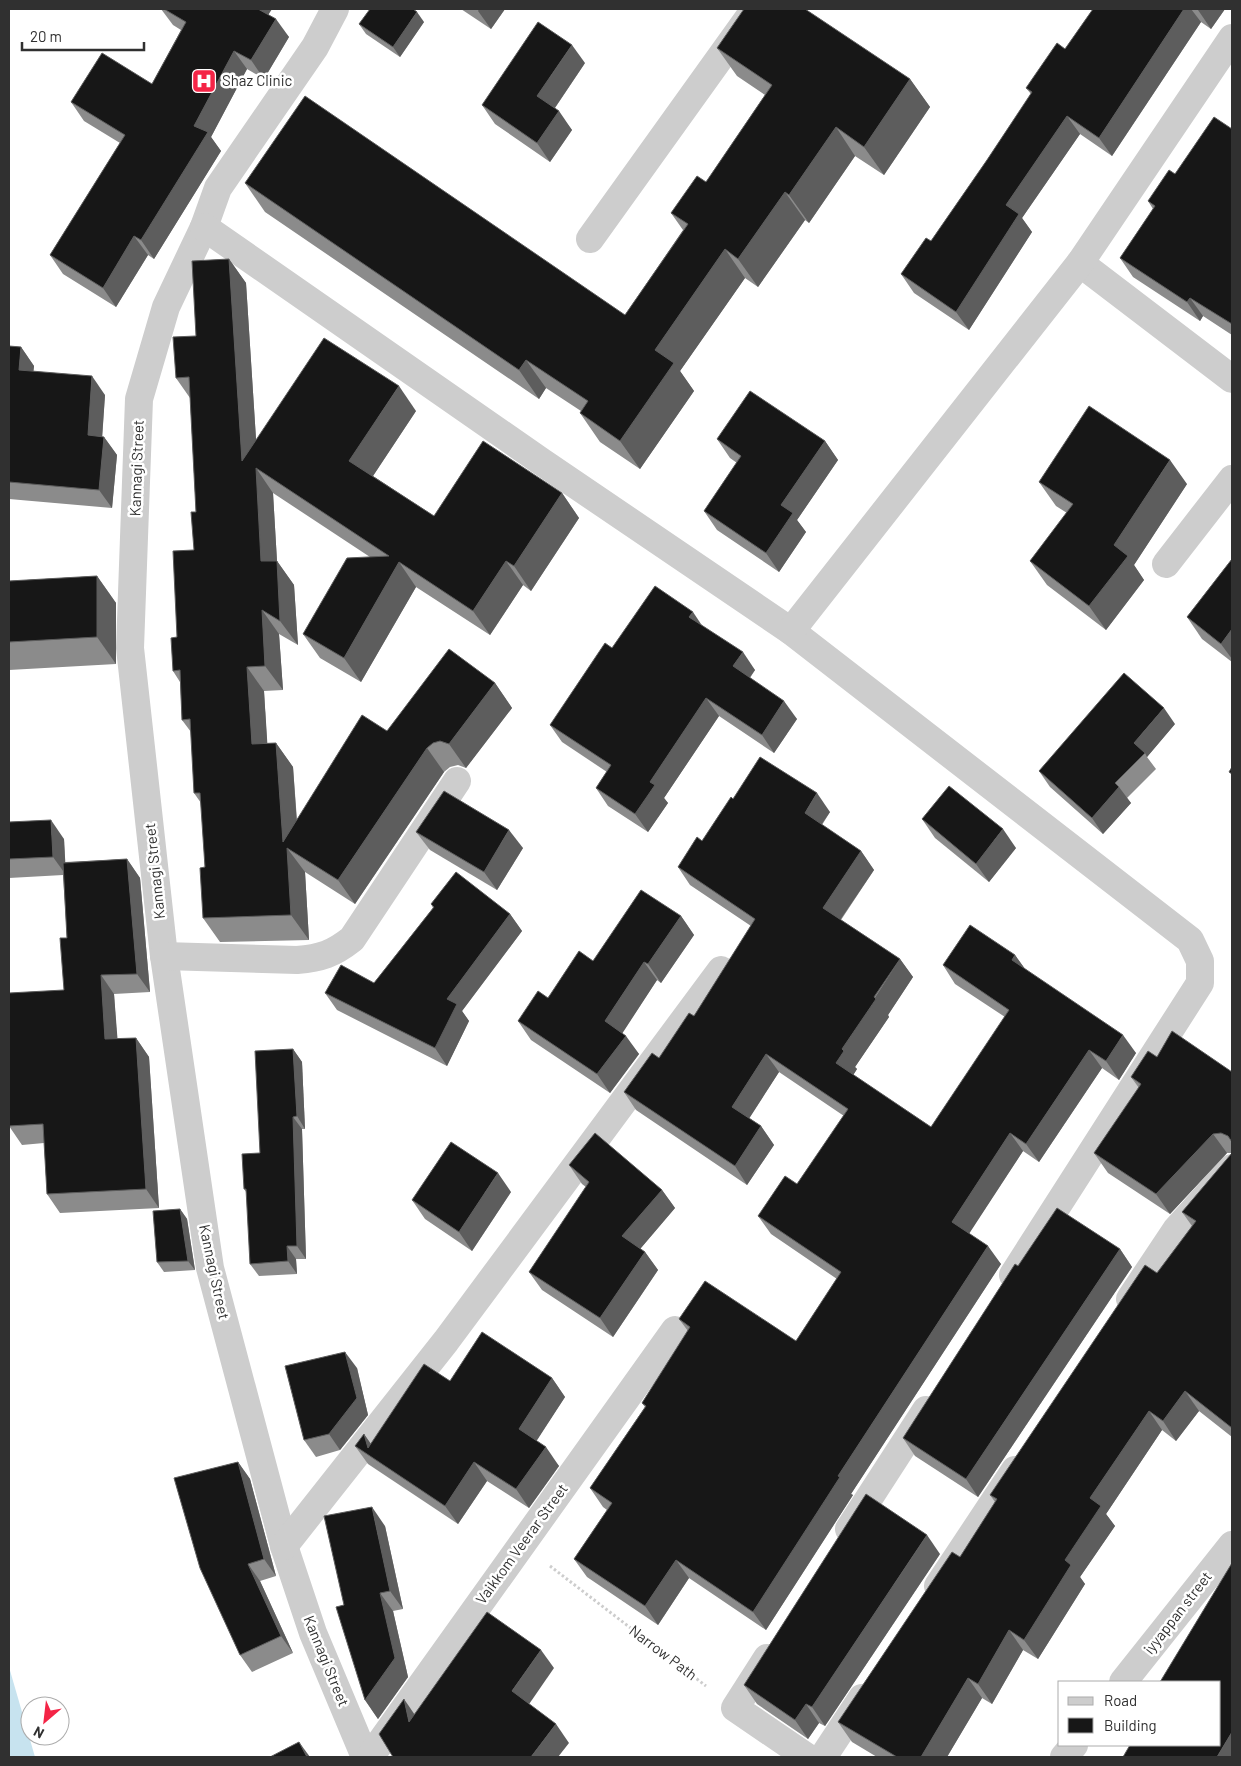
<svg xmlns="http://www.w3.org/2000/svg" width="1241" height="1766" font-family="Barlow,sans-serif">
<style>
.water{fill:#c7e3ef}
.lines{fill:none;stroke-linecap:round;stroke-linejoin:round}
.path{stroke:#cdcdcd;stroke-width:3;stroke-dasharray:2.5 2.5;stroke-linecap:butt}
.minor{stroke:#cdcdcd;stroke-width:28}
.wall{fill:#8b8b8b}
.shaded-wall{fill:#5d5d5d}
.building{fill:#171717;stroke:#5d5d5d}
.labels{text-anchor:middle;stroke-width:5;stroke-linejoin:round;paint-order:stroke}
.poi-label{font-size:15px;fill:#303030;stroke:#fff;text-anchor:start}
.street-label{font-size:15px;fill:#303030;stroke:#fff}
</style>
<rect width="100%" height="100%" fill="#fff"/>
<!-- water -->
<polygon class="water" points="9,1667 35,1757 9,1757"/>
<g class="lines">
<!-- path -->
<polyline class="path" points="550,1566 706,1686"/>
<!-- minor -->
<g class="minor">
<polyline points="335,9 315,47 218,188 204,227 166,307 139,399 130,648 164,956 210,1268 284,1546 313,1633 365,1757"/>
<polyline points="204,227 542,462 791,631 1190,940 1200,961 1200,983 1013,1275"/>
<polyline points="590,239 755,9"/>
<polyline points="1080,263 1232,379"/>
<polyline points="1166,564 1232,479"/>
<polyline points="791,631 1080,263 1232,38"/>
<path d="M164,956L297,960C321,958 333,954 352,939L457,781"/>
<polyline points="1130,1299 1176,1230 1232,1168"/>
<polyline points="849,1529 926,1410"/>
<polyline points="284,1546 446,1341 721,970"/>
<polyline points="938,1586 1015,1470"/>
<polyline points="767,1658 735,1708 807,1757"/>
<polyline points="1123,1682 1232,1545"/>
<polyline points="370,1757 675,1330"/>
<polyline points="823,1757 862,1698"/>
<polyline points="1064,1757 1074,1745"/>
</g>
</g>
<!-- wall -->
<g class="wall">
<polygon points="161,9 272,9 268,14 289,37 264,79 247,69 211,137 221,151 154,259 148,255 116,307 63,274 50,255 120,143 84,121 71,102 152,84 181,30 173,25"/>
<polygon points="461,9 505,9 491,29"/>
<polygon points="1093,9 1225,9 1211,29 1201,22 1112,156 1080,134 1022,218 1032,232 969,330 914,293 901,274 931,241 987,160 1031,94 1026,88 1065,49"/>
<polygon points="424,22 400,57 366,34 359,24"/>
<polygon points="717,48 910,79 930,107 884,175 855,156 809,223 805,220 758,287 745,278 680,371 694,391 640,469 600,442 580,413 581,411 546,388 539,399 265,212 245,183 625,315 683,230 671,213 706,182 765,95 737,76"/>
<polygon points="585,63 555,108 572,130 550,162 495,124 482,105"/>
<polygon points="1232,129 1232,335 1203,316 1200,321 1133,277 1120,258 1153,209 1148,201 1175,174"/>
<polygon points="229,259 246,283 256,439 416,411 373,476 434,516 562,493 579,518 531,591 523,585 490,635 416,587 361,682 320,658 303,634 370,557 273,493 277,561 294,585 298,645 279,634 283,690 264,691 267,743 276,743 293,767 297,820 387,731 495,683 512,708 466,768 458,765 450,767 444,772 355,904 305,872 309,940 220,942 203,918 205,867 201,803 194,793 191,732 182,720 180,682 173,671 177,637 194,550 196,512 190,398 176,378 196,336"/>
<polygon points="9,346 21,347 34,366 33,371 105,395 102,437 104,437 117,455 112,508 9,499"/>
<polygon points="717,439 825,441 838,460 797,520 806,532 779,572 717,530 704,511 737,463 730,458"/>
<polygon points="1039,482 1187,484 1134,565 1144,580 1106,630 1047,585 1030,561 1067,513 1056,506"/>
<polygon points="1232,559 1232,662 1202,639 1187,617"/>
<polygon points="97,576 116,603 116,664 9,670 9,581"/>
<polygon points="703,626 755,670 750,678 797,719 774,753 719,716 664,798 668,803 648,832 608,806 596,788 607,772 562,742 550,725 612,648"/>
<polygon points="1175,724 1147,757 1156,769 1127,798 1131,803 1103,834 1050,787 1039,771"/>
<polygon points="733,799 830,812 822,825 861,851 874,870 841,920 900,959 913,977 888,1015 889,1017 855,1067 857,1069 853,1075 931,1127 1005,1017 955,984 943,965 1015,955 1025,969 1136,1053 1119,1080 1102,1068 1039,1162 1023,1151 969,1233 1001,1264 851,1494 853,1495 766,1630 689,1578 658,1625 587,1577 574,1559 607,1510 603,1507 590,1488 645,1407 642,1403 688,1331 679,1319 796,1341 837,1279 771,1234 758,1216 797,1184 844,1116 779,1072 749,1118 761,1126 774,1145 747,1185 636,1110 624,1092 659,1058 694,1016 751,926 690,885 678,867 702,841"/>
<polygon points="922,819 1016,848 989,882 935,838"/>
<polygon points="9,822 64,839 65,862 127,859 140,878 150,992 114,994 117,1039 136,1038 149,1057 159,1208 60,1213 47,1194 44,1143 22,1145 9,1126 64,990 67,938 63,875 9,878"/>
<polygon points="416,832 523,848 497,890 430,850"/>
<polygon points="431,904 510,914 522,931 462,1011 469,1021 447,1066 337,1010 325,993 374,983 433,908"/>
<polygon points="681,916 694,935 661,983 657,980 622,1033 639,1054 610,1093 531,1040 518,1021 593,961"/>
<polygon points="293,1049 302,1062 305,1129 302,1129 306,1259 296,1259 297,1274 259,1276 250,1264 247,1193 244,1189 260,1153"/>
<polygon points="1157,1057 1232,1072 1232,1153 1227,1153 1170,1214 1108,1173 1094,1153 1139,1088 1131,1077"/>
<polygon points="1232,1153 1232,1437 1199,1411 1176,1441 1162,1430 1106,1514 1115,1526 1080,1577 1085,1584 1038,1659 1023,1650 992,1704 982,1698 947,1757 877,1757 852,1742 838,1722 960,1557 995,1502 990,1495 1192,1226 1182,1212"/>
<polygon points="569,1165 662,1190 675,1208 640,1249 645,1252 658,1270 613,1337 542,1290 529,1272 586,1187 582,1184"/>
<polygon points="511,1192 472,1251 425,1219 412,1200"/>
<polygon points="180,1209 187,1219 195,1270 164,1272 157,1262"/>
<polygon points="1120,1249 1132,1267 978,1497 915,1456 903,1438"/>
<polygon points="357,1368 368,1415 340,1450 316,1457 304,1440"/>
<polygon points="552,1378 565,1397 536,1441 559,1466 529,1508 487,1481 458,1524 368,1464 355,1446 364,1434 371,1444 450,1381"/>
<polygon points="238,1462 250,1479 276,1576 260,1581 293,1653 252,1672 240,1655"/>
<polygon points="385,1526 403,1609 393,1611 408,1677 378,1719 365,1700 344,1605"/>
<polygon points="940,1554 825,1726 819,1723 808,1739 757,1704 744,1685"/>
</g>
<!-- shaded-wall -->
<g class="shaded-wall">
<polygon points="254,9 272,9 263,23"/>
<polygon points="479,9 505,9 491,29 478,11"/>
<polygon points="1184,9 1191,9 1201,22 1112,156 1099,138"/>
<polygon points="1199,9 1225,9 1211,29 1198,10"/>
<polygon points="417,12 424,22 400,57 393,47"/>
<polygon points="276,19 289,37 264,79 251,60"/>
<polygon points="572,45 585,63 550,115 537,96"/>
<polygon points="234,51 247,69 211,137 221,151 154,259 141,240 194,126"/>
<polygon points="910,79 930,107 884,175 864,147"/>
<polygon points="559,111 572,130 550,162 537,143"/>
<polygon points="1067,116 1080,134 1022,218 1032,232 969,330 956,312 1006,205"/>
<polygon points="836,127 855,156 809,223 789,195"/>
<polygon points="785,192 805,220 758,287 738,259"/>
<polygon points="134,236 148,255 116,307 103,288"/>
<polygon points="725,249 745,278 680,371 694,391 640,469 620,441 655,350"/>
<polygon points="229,259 246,283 258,470 256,468 273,493 277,561 294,585 298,645 280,621 261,561 242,461"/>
<polygon points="1190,298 1203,316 1200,321 1187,302"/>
<polygon points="21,347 34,366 32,389 19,370"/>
<polygon points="526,360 546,388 539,399 519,370"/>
<polygon points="92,376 105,395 101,454 88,435"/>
<polygon points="399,386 416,411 367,485 349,461"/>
<polygon points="104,437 117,455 112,508 99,490"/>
<polygon points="825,441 838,460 797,520 806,532 779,572 766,553 781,505"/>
<polygon points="1170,460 1187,484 1134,565 1144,580 1106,630 1089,606 1114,545"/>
<polygon points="562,493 579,518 531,591 514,566"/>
<polygon points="506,561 523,585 490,635 473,611"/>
<polygon points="399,562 416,587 361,682 344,658"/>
<polygon points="97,576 116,603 116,664 97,637"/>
<polygon points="262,610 279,634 283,690 265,666"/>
<polygon points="693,612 705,630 689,617"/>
<polygon points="1232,629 1232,659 1221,644"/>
<polygon points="743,652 755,670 745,684 733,666"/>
<polygon points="247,667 264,691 269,769 252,744"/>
<polygon points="495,683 512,708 466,768 449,744"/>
<polygon points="706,698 719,716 664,798 668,803 648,832 635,814 650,782"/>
<polygon points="784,701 797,719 774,753 762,735"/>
<polygon points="1164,708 1175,724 1147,757 1145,753 1134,743"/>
<polygon points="276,743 293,767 299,855 287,848 305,872 309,940 291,915 283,842"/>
<polygon points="427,748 444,772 355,904 338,880"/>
<polygon points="1119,787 1131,803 1103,834 1092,818"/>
<polygon points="817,793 830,812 817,831 805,813"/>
<polygon points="51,820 64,839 66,875 53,857"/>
<polygon points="1003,829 1016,848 989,882 976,864"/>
<polygon points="509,830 523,848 497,890 484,872"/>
<polygon points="861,851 874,870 836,926 823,908"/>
<polygon points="127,859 140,878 150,992 137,974"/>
<polygon points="510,914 522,931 462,1011 469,1021 447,1066 435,1048 447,999"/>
<polygon points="681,916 694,935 661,983 648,964"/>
<polygon points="1015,955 1028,973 1012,960"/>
<polygon points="900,959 913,977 888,1015 889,1017 855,1067 857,1069 849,1082 836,1063 842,1049"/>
<polygon points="644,962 657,980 618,1040 605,1021"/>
<polygon points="101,975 114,994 119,1058 105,1039"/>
<polygon points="1123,1035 1136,1053 1119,1080 1106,1061"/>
<polygon points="626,1036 639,1054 610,1093 597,1074"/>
<polygon points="136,1038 149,1057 159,1208 146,1189"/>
<polygon points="293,1049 302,1062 305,1129 297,1116"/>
<polygon points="1089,1050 1102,1068 1039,1162 1026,1144"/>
<polygon points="766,1054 779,1072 745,1125 732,1107"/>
<polygon points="293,1117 302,1129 306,1259 297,1246"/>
<polygon points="761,1126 774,1145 747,1185 735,1166"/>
<polygon points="1010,1133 1023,1151 965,1240 952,1222"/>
<polygon points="1213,1134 1227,1153 1170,1214 1156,1194"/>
<polygon points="498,1173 511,1192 472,1251 459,1232"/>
<polygon points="662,1190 675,1208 635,1255 622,1236"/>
<polygon points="180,1209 187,1219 195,1270 188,1261"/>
<polygon points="287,1246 296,1259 297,1274 288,1261"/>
<polygon points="988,1246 1001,1264 851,1494 853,1495 766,1630 753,1612 838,1476"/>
<polygon points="1120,1249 1132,1267 978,1497 966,1479"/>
<polygon points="645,1252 658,1270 613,1337 600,1318"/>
<polygon points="345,1352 357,1368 368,1415 340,1450 329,1434"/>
<polygon points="552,1378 565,1397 532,1448 519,1429"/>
<polygon points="1185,1391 1199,1411 1176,1441 1163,1421"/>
<polygon points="1149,1411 1162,1430 1106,1514 1115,1526 1080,1577 1085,1584 1038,1659 1024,1640 1065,1560 1090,1498"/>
<polygon points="364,1434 377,1453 368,1448"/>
<polygon points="546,1447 559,1466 529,1508 516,1489"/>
<polygon points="238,1462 250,1479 276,1576 264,1559"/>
<polygon points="474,1462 487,1481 458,1524 445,1506"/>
<polygon points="372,1507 385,1526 403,1609 390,1591"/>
<polygon points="927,1535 940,1554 825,1726 812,1707"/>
<polygon points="676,1560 689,1578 658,1625 645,1606"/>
<polygon points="248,1564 260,1581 293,1653 281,1636"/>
<polygon points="380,1593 393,1611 408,1677 378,1719 365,1700"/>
<polygon points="1009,1630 1023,1650 992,1704 978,1684"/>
<polygon points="541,1650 554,1668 525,1710 512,1691"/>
<polygon points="968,1678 982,1698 947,1757 921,1757"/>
<polygon points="404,1699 417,1718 409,1722"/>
<polygon points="806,1704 819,1723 808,1739 795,1720"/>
<polygon points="556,1724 569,1743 558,1757 531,1757"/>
<polygon points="1232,1732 1232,1757 1217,1757"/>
<polygon points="299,1742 310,1757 307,1757"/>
</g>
<!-- building -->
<g class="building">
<polygon points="164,9 258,9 276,19 251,60 234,51 194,126 208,132 141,240 134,236 103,288 50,255 125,135 71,102 102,53 152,84 186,22"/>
<polygon points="370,9 413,9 417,12 393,47 359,24"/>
<polygon points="744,9 805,9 910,79 864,147 836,127 789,195 785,192 738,259 725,249 655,350 674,363 620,441 580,413 588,401 526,360 519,370 245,183 305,96 625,315 688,224 671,213 697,176 706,182 772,85 717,48"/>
<polygon points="1093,9 1184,9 1099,138 1067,116 1006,205 1019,214 956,312 901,274 926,238 931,241 987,160 1032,92 1026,88 1057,43 1065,49"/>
<polygon points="538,22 572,45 537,96 559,111 537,143 482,105"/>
<polygon points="1214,117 1232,129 1232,324 1190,298 1187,302 1120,258 1155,206 1148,201 1169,170 1175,174"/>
<polygon points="229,259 242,461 324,338 399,386 349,461 434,516 483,441 562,493 514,566 506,561 473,611 399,562 344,658 303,634 347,558 389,556 256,468 261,561 277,561 280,621 262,610 265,666 247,667 252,744 276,743 283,842 362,715 387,731 449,649 495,683 449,744 440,741 433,743 427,748 338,880 287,848 291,915 203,918 200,868 205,867 200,793 194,793 190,719 182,720 180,670 173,671 171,638 177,637 173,551 194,550 191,512 196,512 189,377 176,378 173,337 196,336 192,261"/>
<polygon points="9,346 21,347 19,370 92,376 88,435 104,437 99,490 9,482"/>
<polygon points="750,391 825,441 781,505 793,513 766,553 704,511 741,456 717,439"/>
<polygon points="1089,406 1170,460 1114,545 1128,556 1089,606 1030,561 1073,504 1039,482"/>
<polygon points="1232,559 1232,629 1221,644 1187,617"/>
<polygon points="97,576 97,637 9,642 9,581"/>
<polygon points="655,586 693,612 689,617 743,652 733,666 784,701 762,735 706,698 650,782 655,785 635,814 596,788 611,765 550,725 605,643 612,648"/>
<polygon points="1124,673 1164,708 1134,743 1145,753 1115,783 1119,787 1092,818 1039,771"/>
<polygon points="760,757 817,793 805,813 861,851 823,908 900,959 874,997 876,999 842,1049 844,1051 836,1063 931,1127 1009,1010 943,965 970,925 1015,955 1012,960 1123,1035 1106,1061 1089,1050 1026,1144 1010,1133 952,1222 988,1246 838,1476 840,1477 753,1612 676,1560 645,1606 574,1559 612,1503 590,1488 646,1406 642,1403 690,1327 679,1319 705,1281 796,1341 841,1272 758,1216 785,1176 797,1184 848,1109 766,1054 732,1107 761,1126 735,1166 624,1092 652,1053 659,1058 689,1013 694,1016 755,919 678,867 697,837 702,841 731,797 733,799"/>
<polygon points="1232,767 1232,774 1229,772"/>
<polygon points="949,786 1003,829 976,864 922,819"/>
<polygon points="444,791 509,830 484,872 416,832"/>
<polygon points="51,820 53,857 9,859 9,822"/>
<polygon points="127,859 137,974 101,975 105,1039 136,1038 146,1189 47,1194 43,1124 9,1126 9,993 64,990 60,938 67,938 63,863"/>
<polygon points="456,872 510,914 447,999 457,1004 435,1048 325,993 341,965 374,983 434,907 431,904"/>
<polygon points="641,890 681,916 648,964 644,962 605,1021 626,1036 597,1074 518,1021 538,991 548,998 579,951 593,961"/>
<polygon points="1172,1031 1232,1072 1232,1142 1228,1136 1221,1133 1213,1134 1156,1194 1094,1153 1141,1084 1131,1077 1148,1051 1157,1057"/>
<polygon points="293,1049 297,1116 293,1117 297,1246 287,1246 288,1261 250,1264 246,1189 244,1189 242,1154 260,1153 255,1051"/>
<polygon points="595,1133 662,1190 622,1236 645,1252 600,1318 529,1272 589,1182 569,1165"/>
<polygon points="451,1142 498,1173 459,1232 412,1200"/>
<polygon points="1232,1153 1232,1428 1185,1391 1163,1421 1149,1411 1090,1498 1101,1506 1065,1560 1071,1565 1024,1640 1009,1630 978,1684 968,1678 921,1757 897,1757 838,1722 952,1552 960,1557 997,1499 990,1495 1145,1265 1157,1273 1196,1221 1182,1212"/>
<polygon points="1057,1208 1120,1249 966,1479 903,1438 1015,1264 1018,1266"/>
<polygon points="180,1209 188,1261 157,1262 153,1211"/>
<polygon points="482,1332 552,1378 519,1429 546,1447 516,1489 474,1462 445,1506 355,1446 364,1434 368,1448 424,1364 450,1381"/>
<polygon points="345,1352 357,1398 329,1434 304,1440 285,1366"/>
<polygon points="238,1462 264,1559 248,1564 281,1636 240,1655 200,1568 174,1478"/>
<polygon points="866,1494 927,1535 812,1707 806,1704 795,1720 744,1685"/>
<polygon points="372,1507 390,1591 380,1593 395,1658 365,1700 336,1607 344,1605 324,1516"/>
<polygon points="1232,1563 1232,1732 1217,1757 1123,1757 1130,1745 1220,1745 1220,1682 1160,1682"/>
<polygon points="487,1612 541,1650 512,1691 556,1724 531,1757 393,1757 379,1734 404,1699 409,1722"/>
<polygon points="299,1742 307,1757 270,1757"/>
</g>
<!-- icons -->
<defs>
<symbol id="hospital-square" viewBox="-11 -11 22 22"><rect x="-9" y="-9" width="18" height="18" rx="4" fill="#f42446" stroke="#fff"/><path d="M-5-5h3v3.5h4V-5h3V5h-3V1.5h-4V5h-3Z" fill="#fff"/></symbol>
</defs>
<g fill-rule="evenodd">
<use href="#hospital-square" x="190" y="67" width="28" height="28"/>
</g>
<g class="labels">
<!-- poi labels -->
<g class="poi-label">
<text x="222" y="86">Shaz Clinic</text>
</g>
<!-- street labels -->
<g class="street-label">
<text transform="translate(137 468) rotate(-88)" y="5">Kannagi Street</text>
<text transform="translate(155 871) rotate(-96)" y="5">Kannagi Street</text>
<text transform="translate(214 1272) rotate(78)" y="5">Kannagi Street</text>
<text transform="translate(522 1544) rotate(-54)" y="5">Vaikkom Veerar Street</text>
<text transform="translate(1178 1613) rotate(-52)" y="5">iyyappan street</text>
<text transform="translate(663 1653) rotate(37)" y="5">Narrow Path</text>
<text transform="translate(326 1661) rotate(68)" y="5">Kannagi Street</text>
</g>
</g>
<!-- border -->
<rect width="1241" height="1766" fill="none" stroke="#303030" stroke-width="20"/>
<!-- legend -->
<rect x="1058" y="1681" width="162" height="65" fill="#ffffff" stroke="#acacac"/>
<rect x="1068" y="1697" width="25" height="8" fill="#cdcdcd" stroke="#acacac"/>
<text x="1104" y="1706" font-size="15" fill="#303030">Road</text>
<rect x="1068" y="1718" width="25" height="15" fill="#171717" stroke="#acacac"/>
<text x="1104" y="1731" font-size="15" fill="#303030">Building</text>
<!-- north arrow -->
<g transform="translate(45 1721) rotate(208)"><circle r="24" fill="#ffffff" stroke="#acacac"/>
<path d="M0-4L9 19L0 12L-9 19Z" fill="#f42446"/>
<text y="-8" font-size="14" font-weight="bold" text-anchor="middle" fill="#303030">N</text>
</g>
<!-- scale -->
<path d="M22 42v8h122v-8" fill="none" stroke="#303030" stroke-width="2.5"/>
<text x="30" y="42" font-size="15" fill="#303030" stroke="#ffffff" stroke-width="4" paint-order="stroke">20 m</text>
</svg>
